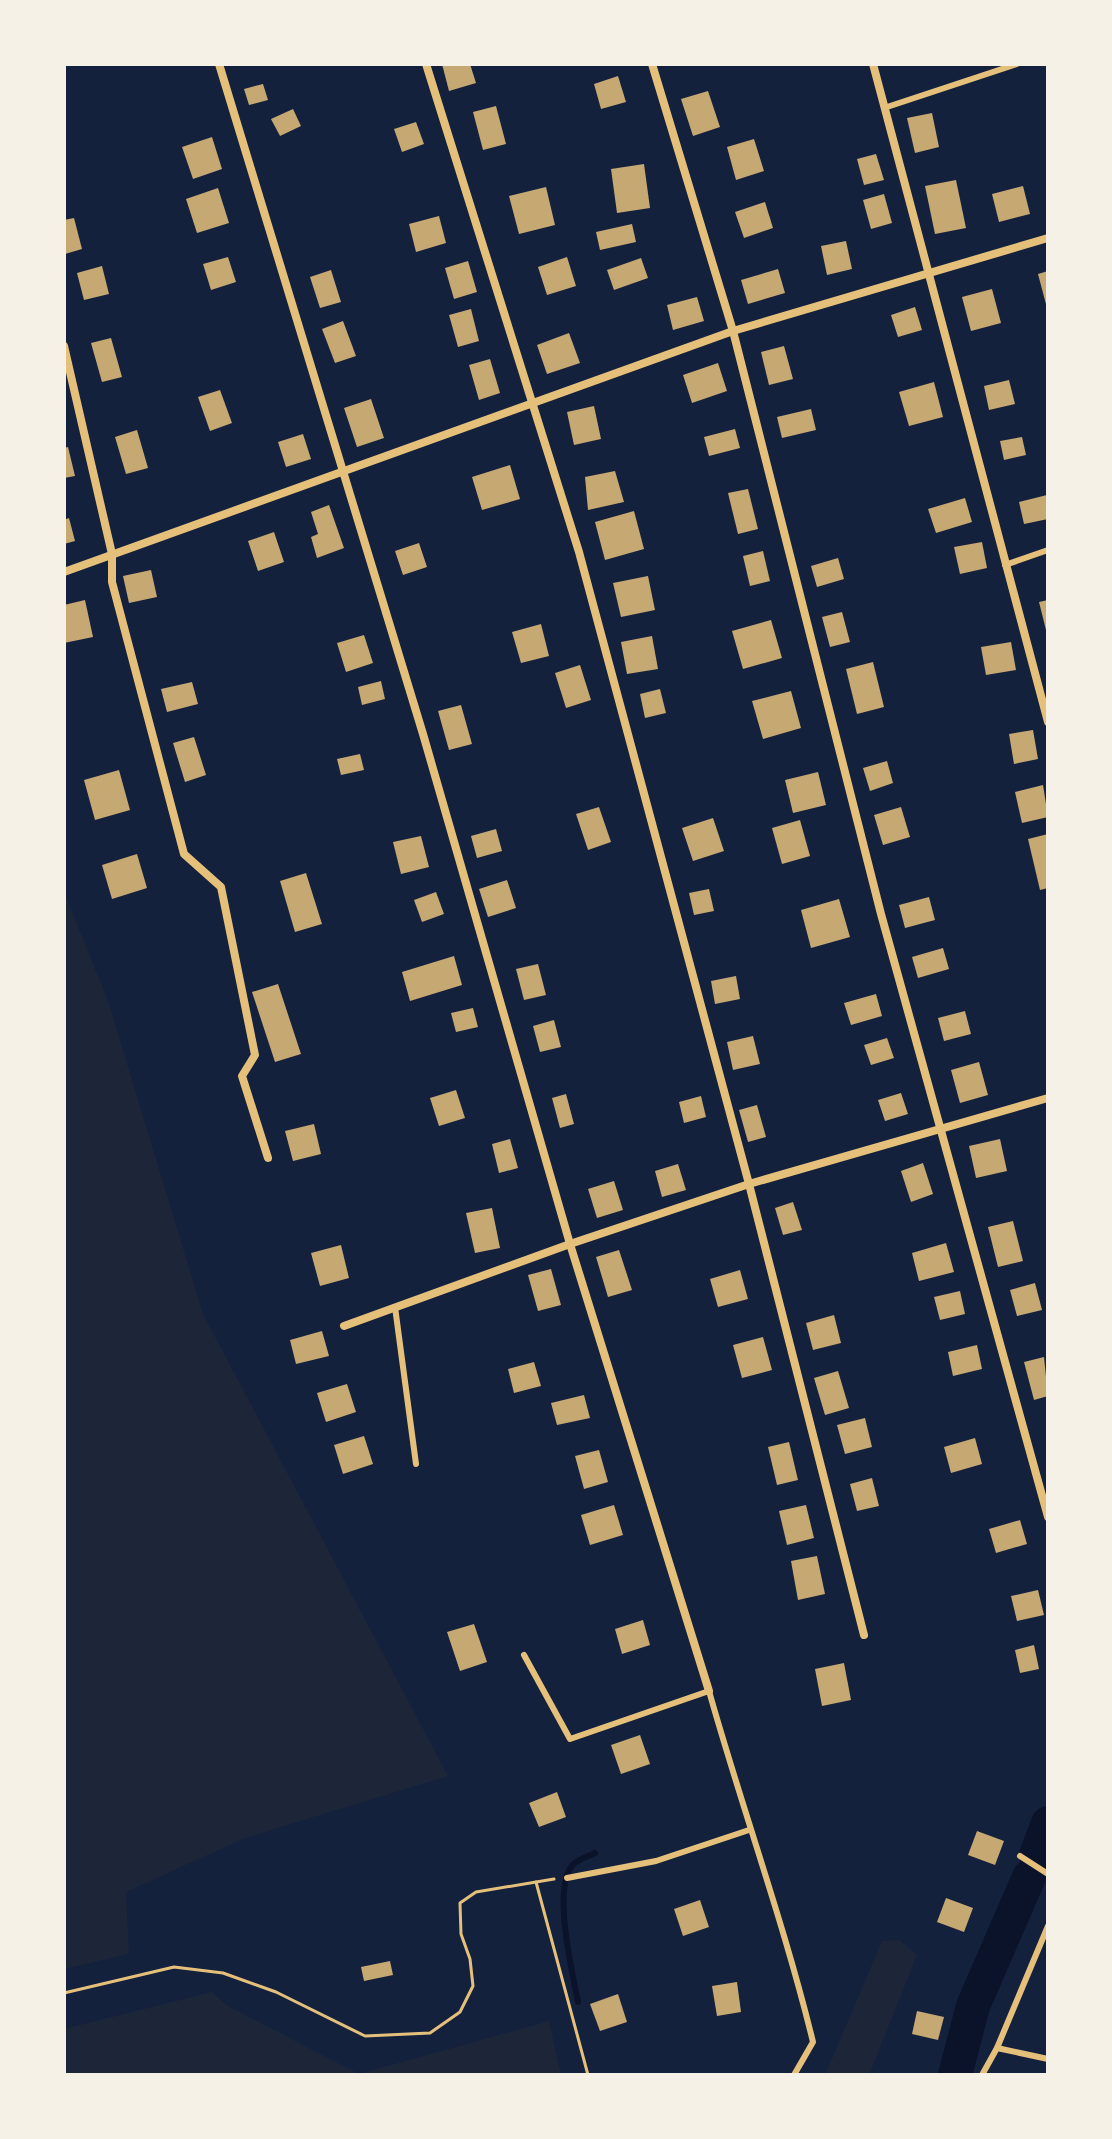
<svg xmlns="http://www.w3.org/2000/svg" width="1112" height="2139" font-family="'Roboto Condensed',sans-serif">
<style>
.green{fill:#1d2539}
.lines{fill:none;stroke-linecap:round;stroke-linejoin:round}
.stream{stroke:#0b132b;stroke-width:6}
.river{stroke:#0b132b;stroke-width:34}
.building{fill:#c6a872}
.path{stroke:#e5c07b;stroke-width:3}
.service{stroke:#e5c07b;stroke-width:6}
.minor{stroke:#e5c07b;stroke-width:8}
</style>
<rect width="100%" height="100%" fill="#14213d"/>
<!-- green -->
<g class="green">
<polygon points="64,892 108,1001 203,1314 448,1776 245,1838 126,1892 129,1954 64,1969"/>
<polygon points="899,1940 917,1955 869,2075 825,2075 882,1941"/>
<polygon points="212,1992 226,2005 359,2074 549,2021 561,2075 64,2075 64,2029"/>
</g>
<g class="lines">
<!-- stream -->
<path class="stream" d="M578,2002C572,1971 555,1899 569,1870C574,1860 585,1858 595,1853"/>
<!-- river -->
<g class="river">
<polyline points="1036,1855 1048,1823"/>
<polyline points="955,2075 973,2006 1029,1877"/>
</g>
</g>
<!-- building -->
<g class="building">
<polygon points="442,64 470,64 476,83 449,91"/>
<polygon points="618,76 626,102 601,109 594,84"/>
<polygon points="263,84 268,100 249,105 244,89"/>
<polygon points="708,91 720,127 693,136 681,99"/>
<polygon points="496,106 506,144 483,150 473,112"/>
<polygon points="293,109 301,126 280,136 271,119"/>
<polygon points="932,113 939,147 915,153 907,118"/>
<polygon points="416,122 424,144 402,152 394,129"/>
<polygon points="212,137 222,169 193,179 182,147"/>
<polygon points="754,139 764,171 736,180 727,147"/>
<polygon points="876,154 884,180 864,185 857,159"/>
<polygon points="644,164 650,208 617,213 611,169"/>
<polygon points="956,180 966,228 935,234 925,186"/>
<polygon points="1023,186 1030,214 999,222 992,194"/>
<polygon points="546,187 555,225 519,234 509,196"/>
<polygon points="218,188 229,223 197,233 186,199"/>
<polygon points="884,194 892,223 871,229 863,200"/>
<polygon points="765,202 773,228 744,238 735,212"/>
<polygon points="439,216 446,243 416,252 409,224"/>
<polygon points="74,218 82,249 65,254 64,220"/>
<polygon points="632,224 636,242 600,250 596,232"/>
<polygon points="846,241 852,269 827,275 821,246"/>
<polygon points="228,257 236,282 211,290 203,264"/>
<polygon points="567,257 576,286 547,295 538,267"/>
<polygon points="641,258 648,278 614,290 607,270"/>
<polygon points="468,261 477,292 454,299 445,268"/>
<polygon points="102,266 109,294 84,300 77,273"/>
<polygon points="778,269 785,293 748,304 741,280"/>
<polygon points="331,270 341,302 320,308 310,277"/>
<polygon points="1048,271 1048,308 1047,308 1038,274"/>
<polygon points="992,289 1001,323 971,331 962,297"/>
<polygon points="697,297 704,321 673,330 667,305"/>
<polygon points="915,307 922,330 898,337 891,315"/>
<polygon points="471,309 479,341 458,347 449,315"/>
<polygon points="343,321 356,356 335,363 322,329"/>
<polygon points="569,333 580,363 547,374 537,345"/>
<polygon points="111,338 122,377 102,382 91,343"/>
<polygon points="784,346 793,379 769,385 761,352"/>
<polygon points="490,359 500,393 479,400 469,365"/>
<polygon points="718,363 727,391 692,403 683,375"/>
<polygon points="1009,380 1015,404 989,410 984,386"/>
<polygon points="934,382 943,417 909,426 899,392"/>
<polygon points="220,390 232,423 210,431 198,397"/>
<polygon points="371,399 384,438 357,447 344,408"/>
<polygon points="594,406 601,439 574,445 567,412"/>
<polygon points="811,409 816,430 782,438 777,417"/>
<polygon points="735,429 740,448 709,456 704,437"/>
<polygon points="137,430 148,468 126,474 115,437"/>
<polygon points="303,434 311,459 286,467 278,442"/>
<polygon points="1022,437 1026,455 1004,460 1000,441"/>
<polygon points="68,447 75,476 64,478 64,448"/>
<polygon points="510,465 520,499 482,510 472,477"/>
<polygon points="615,471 624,502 588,510 585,477"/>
<polygon points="748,489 758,529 738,534 728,493"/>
<polygon points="1047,495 1048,519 1024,524 1019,502"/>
<polygon points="965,498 972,522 936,533 928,509"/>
<polygon points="329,505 344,548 317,558 311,537 318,534 311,512"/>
<polygon points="634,511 644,549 605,560 595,522"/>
<polygon points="69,518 75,541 64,544 64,520"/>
<polygon points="274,532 284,562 258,571 248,541"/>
<polygon points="982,542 987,568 960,574 954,547"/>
<polygon points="419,543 427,567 403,575 395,551"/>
<polygon points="763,551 770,581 750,586 743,556"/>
<polygon points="838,558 844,579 817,587 811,566"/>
<polygon points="151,570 157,597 129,603 123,576"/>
<polygon points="648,576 655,610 621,617 613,583"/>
<polygon points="85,600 93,637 64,643 64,605"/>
<polygon points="1048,600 1048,634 1047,634 1039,602"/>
<polygon points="842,612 850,642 830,647 822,617"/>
<polygon points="771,620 782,658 743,669 732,631"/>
<polygon points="541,624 549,656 521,663 512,632"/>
<polygon points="364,635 373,663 346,672 337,643"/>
<polygon points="652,636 658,669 627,674 621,642"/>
<polygon points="1011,642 1016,670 986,675 981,647"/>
<polygon points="873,662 884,707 857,714 846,669"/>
<polygon points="580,665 591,700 566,708 555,673"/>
<polygon points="381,681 385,699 362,705 358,687"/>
<polygon points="192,682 198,704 167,712 161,689"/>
<polygon points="660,689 666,713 645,718 640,694"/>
<polygon points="791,691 801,728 763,739 752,701"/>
<polygon points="461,705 472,744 449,750 438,711"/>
<polygon points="1033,730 1038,759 1014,764 1009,734"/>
<polygon points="194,737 206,775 185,782 173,743"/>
<polygon points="360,754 364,770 341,775 337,759"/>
<polygon points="887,761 893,783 870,791 863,768"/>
<polygon points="119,770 130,810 95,820 84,780"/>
<polygon points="818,772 826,805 793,813 785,780"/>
<polygon points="1043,785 1048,817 1022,823 1015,792"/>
<polygon points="599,807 611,842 588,850 576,814"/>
<polygon points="901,807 910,837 883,845 874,815"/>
<polygon points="713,818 724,851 693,861 682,828"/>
<polygon points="800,820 810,856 782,864 772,828"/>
<polygon points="496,829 502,851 477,858 471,836"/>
<polygon points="1048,834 1048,888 1040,890 1028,839"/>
<polygon points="421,836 429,867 401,874 393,842"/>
<polygon points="137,854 147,888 112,899 102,865"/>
<polygon points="306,873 322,924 295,932 280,881"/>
<polygon points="507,880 516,908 488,917 479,889"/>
<polygon points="709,889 714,911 694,915 689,893"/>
<polygon points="436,892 444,914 422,922 414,900"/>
<polygon points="929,897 935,920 905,928 899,905"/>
<polygon points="839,899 850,937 811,948 801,910"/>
<polygon points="943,948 949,969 918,978 912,957"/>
<polygon points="454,956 462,985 410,1001 402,972"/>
<polygon points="538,964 546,995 524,1000 516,969"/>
<polygon points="736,976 740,999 715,1004 711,981"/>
<polygon points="278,984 301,1054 275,1062 252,992"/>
<polygon points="876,994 882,1016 851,1025 844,1003"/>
<polygon points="473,1008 478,1027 456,1032 451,1013"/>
<polygon points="965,1011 971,1034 944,1041 938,1018"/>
<polygon points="554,1020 561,1047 540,1052 533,1026"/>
<polygon points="753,1036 760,1064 733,1070 727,1042"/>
<polygon points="887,1038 894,1058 871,1065 864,1045"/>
<polygon points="979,1062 988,1095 960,1103 951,1070"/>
<polygon points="456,1090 465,1118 439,1126 430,1098"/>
<polygon points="901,1093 908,1114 885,1121 878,1100"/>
<polygon points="566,1094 574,1124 560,1128 552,1098"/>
<polygon points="701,1096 706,1117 684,1123 679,1102"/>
<polygon points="757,1105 766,1137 748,1142 739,1110"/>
<polygon points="314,1124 321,1154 293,1161 285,1131"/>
<polygon points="510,1139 518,1168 499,1173 492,1144"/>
<polygon points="1000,1139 1007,1171 976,1178 969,1146"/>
<polygon points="923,1163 933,1194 911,1202 901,1171"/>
<polygon points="678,1164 686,1190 662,1197 655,1171"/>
<polygon points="614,1181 623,1210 597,1218 588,1189"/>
<polygon points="793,1202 802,1230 783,1235 775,1208"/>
<polygon points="492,1208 500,1248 475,1253 466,1213"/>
<polygon points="1013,1221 1023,1261 998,1267 988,1227"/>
<polygon points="946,1243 954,1272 919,1281 912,1253"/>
<polygon points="341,1245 349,1278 320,1286 311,1253"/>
<polygon points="619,1250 632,1290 608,1297 596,1257"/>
<polygon points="551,1269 561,1305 538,1311 528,1275"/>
<polygon points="740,1270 748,1299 718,1307 710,1279"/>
<polygon points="1035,1283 1042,1310 1017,1316 1010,1290"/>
<polygon points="960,1291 965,1314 940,1320 934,1297"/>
<polygon points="834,1315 841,1343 813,1350 806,1323"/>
<polygon points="322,1331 329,1356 296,1364 290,1340"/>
<polygon points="763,1337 772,1370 742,1378 733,1345"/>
<polygon points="977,1345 982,1369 953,1376 948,1352"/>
<polygon points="1044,1357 1048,1396 1034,1400 1024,1362"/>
<polygon points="534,1362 541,1386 514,1393 508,1369"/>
<polygon points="838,1371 849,1408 825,1415 814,1378"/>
<polygon points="347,1384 356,1412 326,1422 317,1393"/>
<polygon points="584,1395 590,1418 557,1425 551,1403"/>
<polygon points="865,1418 872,1447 845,1454 837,1425"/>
<polygon points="364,1436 373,1464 343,1474 334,1445"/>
<polygon points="975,1438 982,1464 951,1473 944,1447"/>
<polygon points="789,1442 798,1480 777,1485 768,1447"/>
<polygon points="599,1450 608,1482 584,1489 575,1456"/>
<polygon points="872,1478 879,1506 857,1511 850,1484"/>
<polygon points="614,1505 623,1535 590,1545 581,1515"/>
<polygon points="806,1505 814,1538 787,1545 779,1511"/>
<polygon points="1020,1520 1027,1544 996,1553 989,1529"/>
<polygon points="817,1556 825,1594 798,1600 791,1561"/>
<polygon points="1038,1590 1044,1615 1017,1621 1011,1596"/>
<polygon points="643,1620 650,1645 622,1654 615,1629"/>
<polygon points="474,1624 487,1662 460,1671 447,1632"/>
<polygon points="1034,1645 1039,1669 1020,1673 1015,1650"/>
<polygon points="844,1663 851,1700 822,1706 815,1669"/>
<polygon points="640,1735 650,1764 621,1774 611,1745"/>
<polygon points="557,1792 566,1817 539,1827 529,1803"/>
<polygon points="977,1831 1004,1841 995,1865 968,1855"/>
<polygon points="946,1898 973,1908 964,1932 937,1922"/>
<polygon points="700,1900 709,1927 683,1936 674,1909"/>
<polygon points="390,1961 393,1975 364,1981 361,1967"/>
<polygon points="737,1982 741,2012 717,2016 712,1986"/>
<polygon points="618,1994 627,2022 600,2031 590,2004"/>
<polygon points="917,2011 944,2017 938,2040 912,2034"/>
</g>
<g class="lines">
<!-- path -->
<g class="path">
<polyline points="536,1882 588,2075"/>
<polyline points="64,1993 174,1967 223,1973 276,1992 365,2036 430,2033 460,2012 473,1986 470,1959 461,1934 460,1903 476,1892 554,1879"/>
</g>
<!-- service -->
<g class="service">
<polyline points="884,108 1017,64"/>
<polyline points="1005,565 1048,550"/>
<polyline points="395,1307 416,1464"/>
<path d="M524,1655L570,1739L709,1691C742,1808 784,1923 813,2042L794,2075"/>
<polyline points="1020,1856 1048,1874"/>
<polyline points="567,1878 656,1861 749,1830"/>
<polyline points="997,2048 1048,1926"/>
<polyline points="982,2075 997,2048 1048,2059"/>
</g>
<!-- minor -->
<g class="minor">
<polyline points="219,64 423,734 570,1244 709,1691"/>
<polyline points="426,64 579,552 749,1184 864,1635"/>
<polyline points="652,64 733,331 881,914 1048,1517"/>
<polyline points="873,64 1048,722"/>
<polyline points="64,346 112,554 112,582 184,854 221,887 255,1055 242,1076 268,1158"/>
<polyline points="64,572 733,331 1048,238"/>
<polyline points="344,1326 570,1244 749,1184 1048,1098"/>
</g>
</g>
<!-- border -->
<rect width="1112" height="2139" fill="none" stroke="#f6f1e7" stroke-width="132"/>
</svg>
